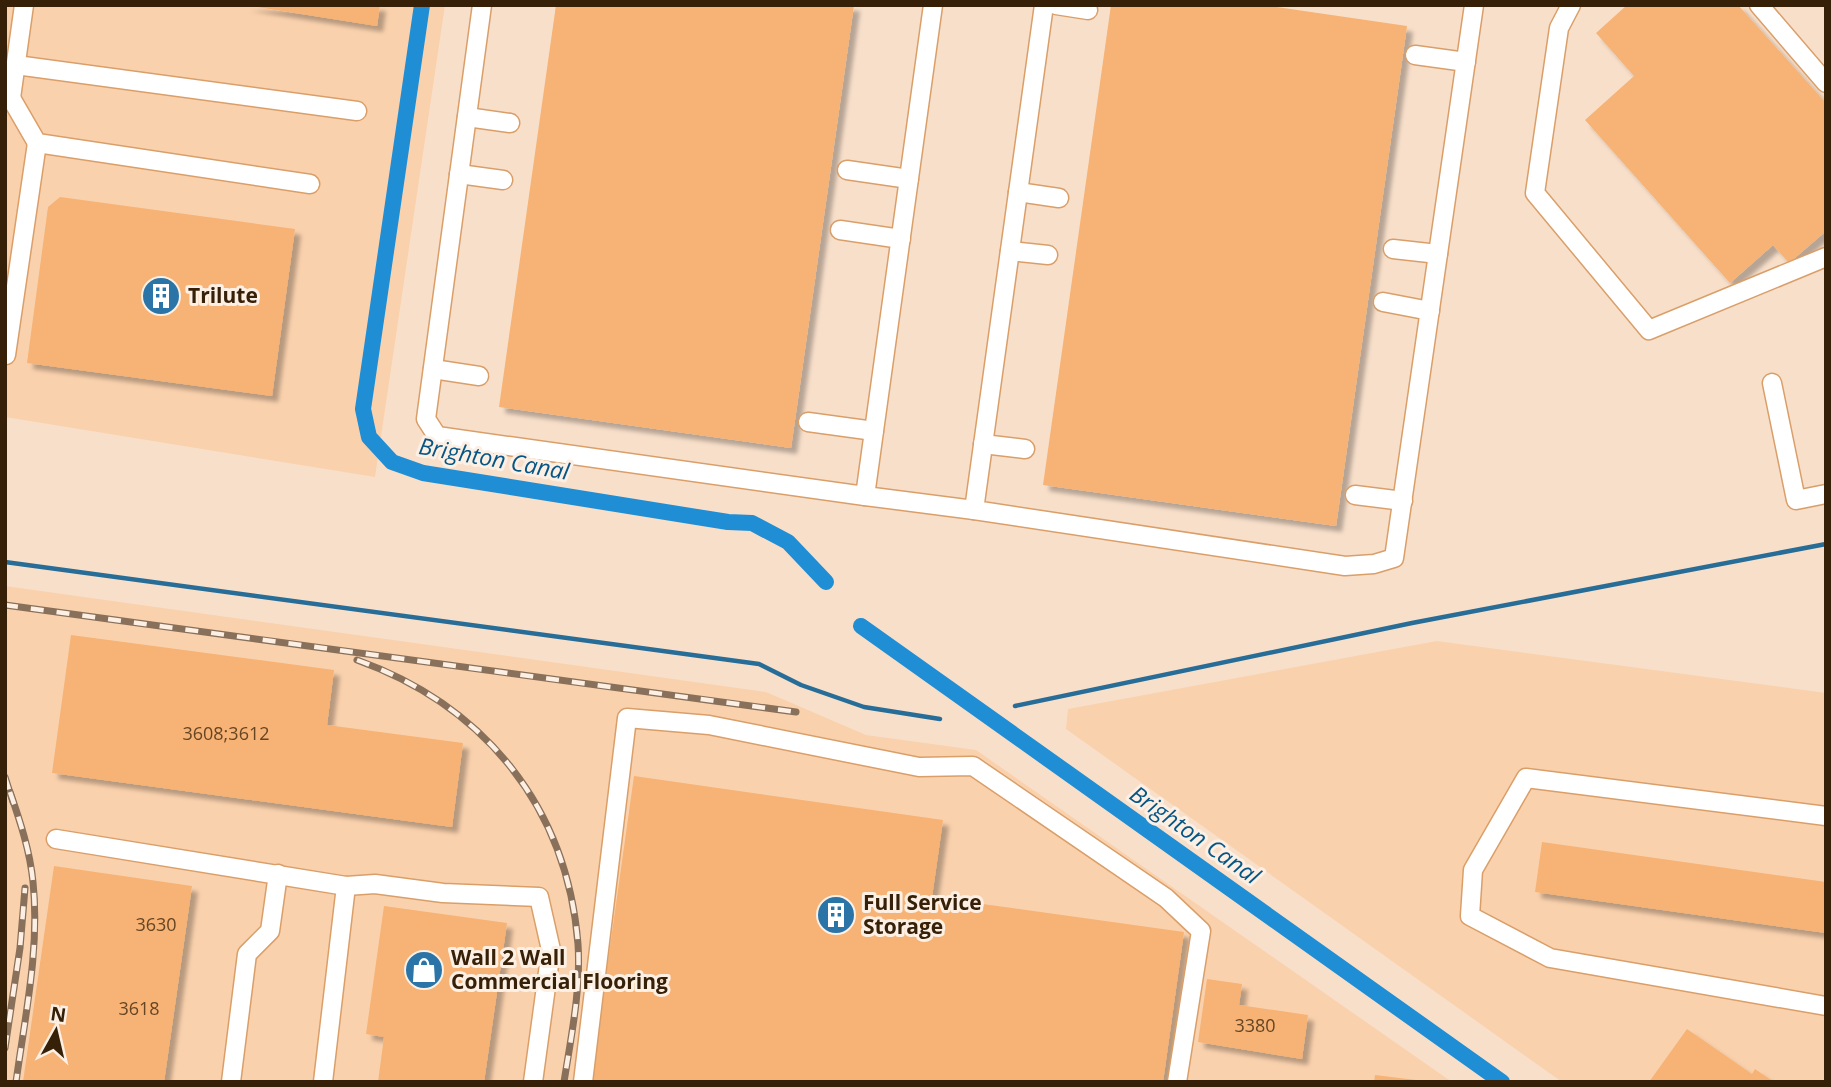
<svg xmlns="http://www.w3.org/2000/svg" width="1831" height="1087" font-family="'Open Sans',sans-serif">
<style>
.built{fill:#fad1ad}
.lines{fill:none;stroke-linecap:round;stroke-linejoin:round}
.stream{stroke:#276d97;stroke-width:4.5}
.canal{stroke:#208ed4;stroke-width:16}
.building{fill:#f7b374;filter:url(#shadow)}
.minor-casing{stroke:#da9f69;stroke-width:21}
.minor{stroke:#fff;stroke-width:18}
.rail-casing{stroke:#88705a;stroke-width:7}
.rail{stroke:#fcefe4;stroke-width:4.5;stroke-dasharray:13;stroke-linecap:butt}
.labels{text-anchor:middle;stroke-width:6;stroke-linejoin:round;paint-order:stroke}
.number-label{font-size:18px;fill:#664523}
.poi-label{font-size:21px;font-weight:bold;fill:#362008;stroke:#fcefe4;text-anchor:start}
.water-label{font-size:23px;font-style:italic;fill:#065584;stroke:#fcefe4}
</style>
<defs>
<filter id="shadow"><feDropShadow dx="6" dy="6" stdDeviation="2" flood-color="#0004"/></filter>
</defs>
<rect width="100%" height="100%" fill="#f8dfca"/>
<!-- built -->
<g class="built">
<polygon points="5,5 445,5 375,477 5,417"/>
<polygon points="5,586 766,692 866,735 976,750 1452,1082 5,1082"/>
<polygon points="1437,641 1826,693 1826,1082 1562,1082 1066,729 1068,709"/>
</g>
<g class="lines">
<!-- stream -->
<g class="stream">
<polyline points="5,562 759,664 801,685 864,707 940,719"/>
<polyline points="1015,706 1412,623 1826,544"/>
</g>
<!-- canal -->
<g class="canal">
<polyline points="422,5 363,409 369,437 392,462 423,473 728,522 752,523 788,542 826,582"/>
<polyline points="861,626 1502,1082"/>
</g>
</g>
<!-- building -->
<g class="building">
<polygon points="245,5 380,5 377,26"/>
<polygon points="556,5 854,5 791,448 499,407"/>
<polygon points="1111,5 1263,5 1407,26 1336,526 1043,485"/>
<polygon points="1627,5 1738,5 1826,103 1826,231 1789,263 1773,245 1730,283 1585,120 1634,76 1596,33"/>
<polygon points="60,197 295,229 272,396 27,363 48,207"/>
<polygon points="71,635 334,670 327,725 463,743 452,827 52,773"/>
<polygon points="634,776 943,820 932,897 1184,932 1163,1082 591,1082"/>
<polygon points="1542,842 1826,882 1826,933 1535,892"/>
<polygon points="54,866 192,886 164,1082 23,1082"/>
<polygon points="384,906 507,923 484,1082 378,1082 384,1037 366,1034"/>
<polygon points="1207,979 1242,984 1239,1005 1308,1015 1302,1059 1198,1042"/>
<polygon points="1687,1029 1752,1074 1755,1069 1774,1082 1649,1082"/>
<polygon points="1375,1075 1416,1080 1415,1082 1374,1082"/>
</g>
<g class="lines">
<defs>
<g id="minor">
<polyline points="482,5 426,419 437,436 865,496 933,5"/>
<polyline points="1044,5 974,510 1345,566 1374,564 1394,558 1474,5"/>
<polyline points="1056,5 1088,10"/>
<polyline points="1571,5 1559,28 1535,193 1649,330 1826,257"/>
<polyline points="1759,5 1826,83"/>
<polyline points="1415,55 1466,62"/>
<polyline points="16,65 357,111"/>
<polyline points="11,98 37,143 310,184"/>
<polyline points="11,98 24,5"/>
<polyline points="467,117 510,123"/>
<polyline points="847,170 909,179"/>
<polyline points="459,174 503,180"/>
<polyline points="1018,192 1059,198"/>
<polyline points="840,230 901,239"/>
<polyline points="1393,249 1438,254"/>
<polyline points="1010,251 1048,255"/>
<polyline points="1383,302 1430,311"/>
<polyline points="6,355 37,143"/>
<polyline points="433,369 479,376"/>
<polyline points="1772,383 1796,500 1826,494"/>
<polyline points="808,422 874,431"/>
<polyline points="983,444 1025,449"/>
<polyline points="1355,495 1403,501"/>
<polyline points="865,496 974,510"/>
<polyline points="1826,816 1526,778 1473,870 1470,916 1550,958 1826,1006"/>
<polyline points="56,839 346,886 323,1082"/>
<polyline points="346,886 375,884 443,893 539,897 551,950 533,1082"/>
<polyline points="231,1082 247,954 270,931 278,874"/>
<polyline points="583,1082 627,718 709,725 919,767 973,766 1166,898 1201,931 1177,1082"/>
</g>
</defs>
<!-- minor casing -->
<use href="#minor" class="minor-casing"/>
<!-- minor -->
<use href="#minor" class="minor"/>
<defs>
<g id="rail">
<polyline points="5,605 796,712"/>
<path d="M357,660C485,706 567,807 578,944C581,990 571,1037 564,1082"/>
<polyline points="5,777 13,802"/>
<path d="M10,792C20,821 30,851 33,882C40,948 25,1016 16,1082"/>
<polyline points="5,1048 20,948 25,888"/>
</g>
</defs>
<!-- rail casing -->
<use href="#rail" class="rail-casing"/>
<!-- rail -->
<use href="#rail" class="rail"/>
</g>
<!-- icons -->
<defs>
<symbol id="building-disc" viewBox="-11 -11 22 22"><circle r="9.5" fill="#2a74a7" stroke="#fcefe4"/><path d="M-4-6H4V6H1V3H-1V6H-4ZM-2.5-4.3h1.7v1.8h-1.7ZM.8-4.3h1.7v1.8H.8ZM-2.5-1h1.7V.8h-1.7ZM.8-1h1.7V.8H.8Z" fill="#fff"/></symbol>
<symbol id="shop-disc" viewBox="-11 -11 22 22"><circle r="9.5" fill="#2a74a7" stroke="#fcefe4"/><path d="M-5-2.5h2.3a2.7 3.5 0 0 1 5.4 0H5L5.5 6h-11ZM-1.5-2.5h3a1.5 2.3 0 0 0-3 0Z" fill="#fff"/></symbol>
</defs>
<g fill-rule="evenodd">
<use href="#building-disc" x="139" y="274" width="44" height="44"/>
<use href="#building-disc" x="814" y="893" width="44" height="44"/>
<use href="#shop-disc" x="402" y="948" width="44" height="44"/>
</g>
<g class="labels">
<!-- number labels -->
<g class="number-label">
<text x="226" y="740">3608;3612</text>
<text x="156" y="931">3630</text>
<text x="139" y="1015">3618</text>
<text x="1255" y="1032">3380</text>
</g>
<!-- poi labels -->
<g class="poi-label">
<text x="188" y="303">Trilute</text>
<text x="863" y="910">Full Service<tspan x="863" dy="24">Storage</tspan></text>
<text x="451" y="965">Wall 2 Wall<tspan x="451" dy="24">Commercial Flooring</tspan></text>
</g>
<!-- water labels -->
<g class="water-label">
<text transform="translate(494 459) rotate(10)" y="8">Brighton Canal</text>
<text transform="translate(1195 835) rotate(35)" y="8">Brighton Canal</text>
</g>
</g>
<!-- border -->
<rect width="1831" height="1087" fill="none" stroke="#362008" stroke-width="14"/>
<!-- north arrow -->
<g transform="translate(56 1031) rotate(8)" stroke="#fcefe4" stroke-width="5" paint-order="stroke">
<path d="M0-5L12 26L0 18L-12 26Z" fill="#362008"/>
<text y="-10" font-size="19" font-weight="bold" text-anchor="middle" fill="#362008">N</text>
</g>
</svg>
